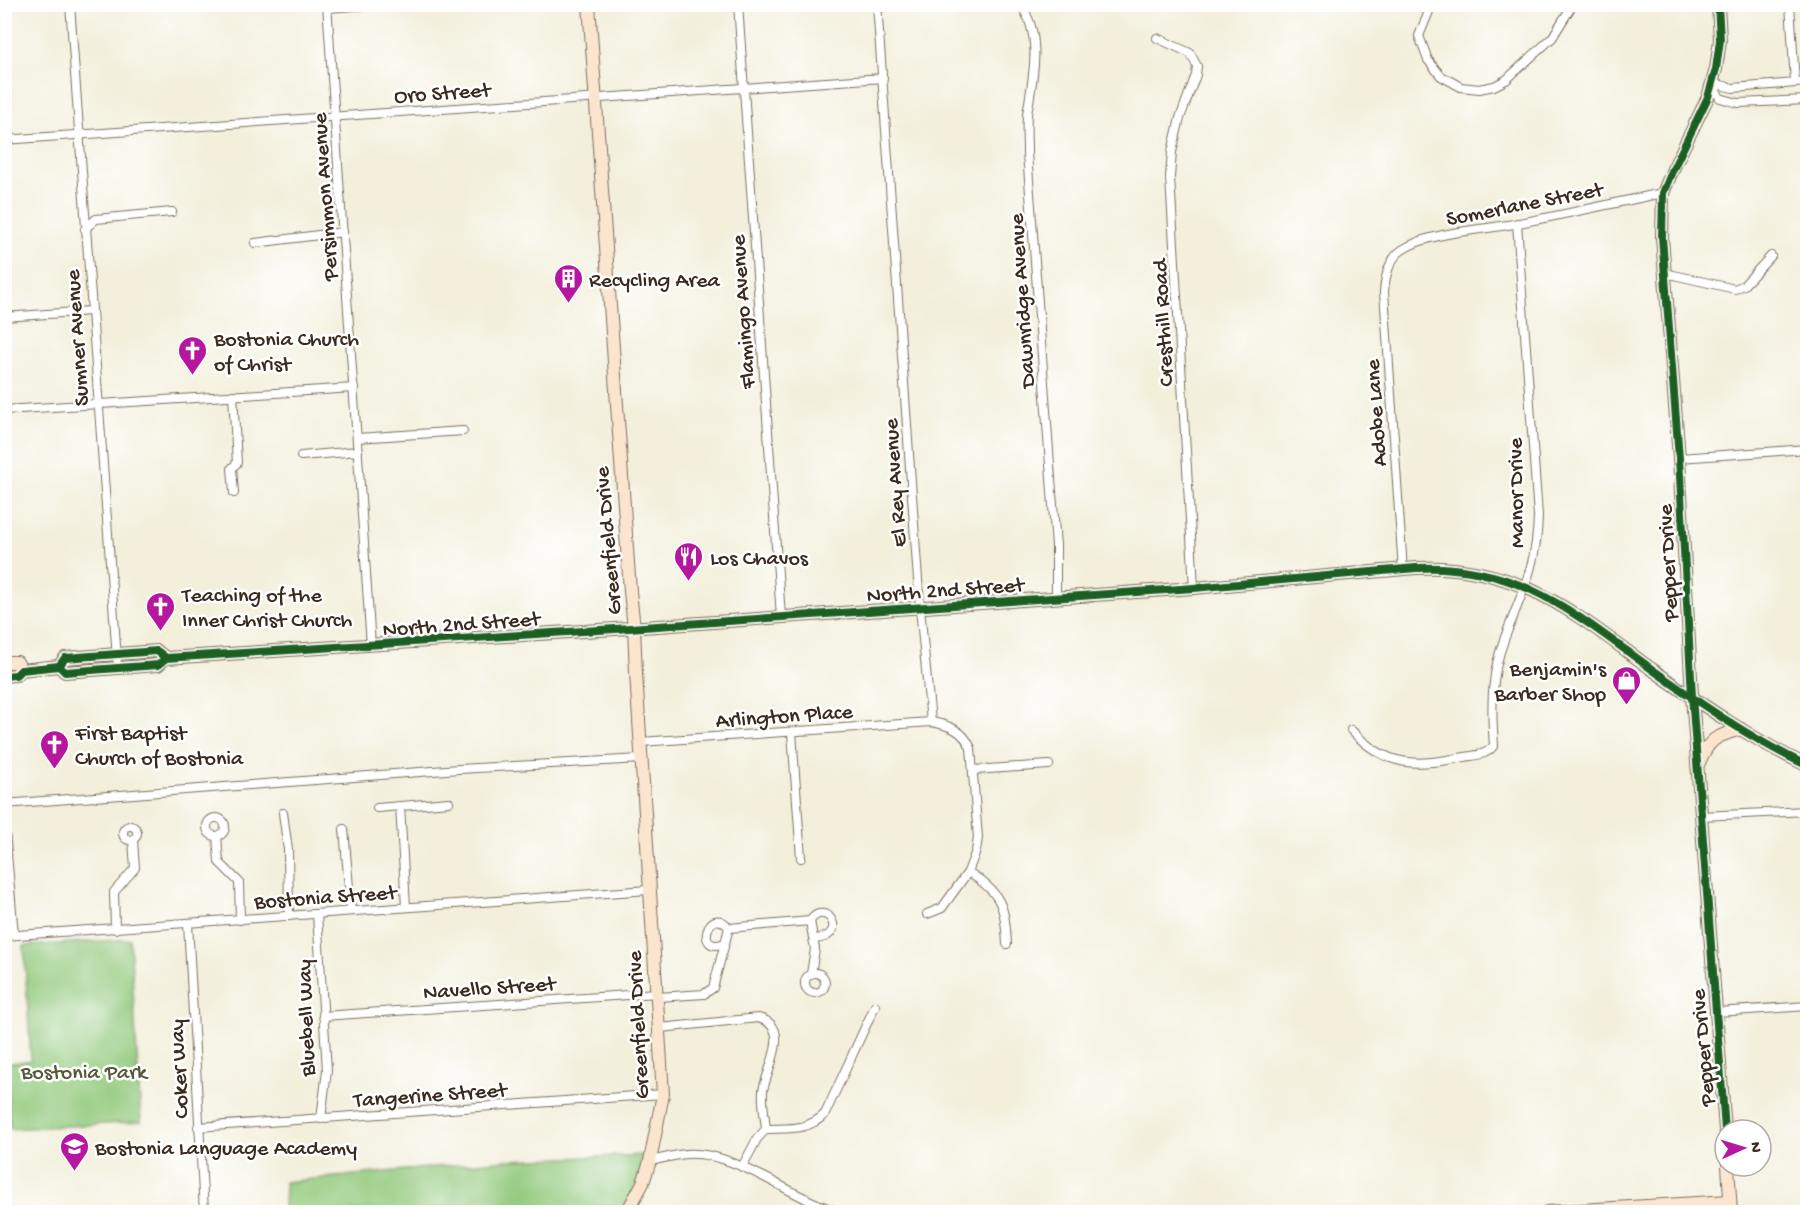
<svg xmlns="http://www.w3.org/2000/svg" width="1812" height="1217" font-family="'Gochi Hand',sans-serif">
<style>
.green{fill:#92c97c;stroke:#667a4d;stroke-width:1.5}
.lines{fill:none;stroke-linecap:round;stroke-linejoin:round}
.street-casing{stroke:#7b6f60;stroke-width:10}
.secondary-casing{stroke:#7b6f60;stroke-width:14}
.street{stroke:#fff;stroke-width:8}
.secondary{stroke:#fbe5cf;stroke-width:12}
.cycleway-casing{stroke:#fff;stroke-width:11}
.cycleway{stroke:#1b5e20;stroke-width:8}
.labels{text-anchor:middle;stroke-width:5;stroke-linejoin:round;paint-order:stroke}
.street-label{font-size:22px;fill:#3b2a1e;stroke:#fff}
.poi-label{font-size:22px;fill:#3b2a1e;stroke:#fff;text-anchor:start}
.park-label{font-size:22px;fill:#555a3a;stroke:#fff}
</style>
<rect width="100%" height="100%" fill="#fff"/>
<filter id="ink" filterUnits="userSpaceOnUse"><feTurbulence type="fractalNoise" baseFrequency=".0167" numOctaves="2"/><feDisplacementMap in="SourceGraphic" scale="12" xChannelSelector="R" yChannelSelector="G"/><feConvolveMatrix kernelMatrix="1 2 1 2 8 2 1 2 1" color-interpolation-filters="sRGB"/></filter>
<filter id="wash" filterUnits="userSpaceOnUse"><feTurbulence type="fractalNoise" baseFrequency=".008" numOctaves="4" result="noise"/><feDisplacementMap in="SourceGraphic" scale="24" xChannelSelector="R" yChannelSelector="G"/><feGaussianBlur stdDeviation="1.35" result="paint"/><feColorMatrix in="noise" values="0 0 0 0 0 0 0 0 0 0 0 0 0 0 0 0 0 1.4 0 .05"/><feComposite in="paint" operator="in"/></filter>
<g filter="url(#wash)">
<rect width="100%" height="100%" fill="#f3efdb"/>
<!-- green -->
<g class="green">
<polygon points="130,939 141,1122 10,1129 5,1064 31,1060 24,946"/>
<polygon points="648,1155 640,1177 621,1212 284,1212 285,1182 507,1160"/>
</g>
</g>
<g filter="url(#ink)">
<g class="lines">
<defs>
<g id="street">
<polyline points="70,4 117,659"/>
<polyline points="327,4 371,646"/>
<polyline points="738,4 781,617"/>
<polyline points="877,4 920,608 931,722"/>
<path d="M1020,4C1044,36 1032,80 1027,115C1026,128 1027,141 1027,153L1056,546V598"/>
<polyline points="1432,4 1419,36 1428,60 1441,76 1461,87 1479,89 1494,86 1506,80 1552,38 1573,4"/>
<polyline points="1790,4 1795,83"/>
<polyline points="328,8 381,4"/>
<polyline points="1157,38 1190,53 1197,66 1196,75 1180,118 1172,152 1170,177 1194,588"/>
<polyline points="1712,83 1720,98 1738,103 1808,100"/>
<polyline points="1712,83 1733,88 1808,82"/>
<polyline points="4,140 883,78"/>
<polyline points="85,229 96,219 172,212"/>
<polyline points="255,243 343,232"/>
<polyline points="1665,273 1735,289 1744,285 1771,256"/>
<polyline points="4,317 91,311"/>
<polyline points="233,395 237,463 232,468 234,493"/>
<polyline points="4,410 354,388"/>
<polyline points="357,438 463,431"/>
<polyline points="301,456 358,451"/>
<polyline points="1679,458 1808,449"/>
<path d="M1403,570L1384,292C1385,277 1389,259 1402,250C1428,232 1482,230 1514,224C1564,215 1613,203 1663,193"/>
<path d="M1351,730C1388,769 1416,766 1465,757C1476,755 1488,755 1494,745C1491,709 1491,674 1504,640C1521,594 1537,567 1538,516L1517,223"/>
<polyline points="792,732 801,858"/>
<path d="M640,742L931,722C949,725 963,730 971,748L978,838L976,851L968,872L942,908L927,914"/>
<polyline points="974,770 1049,765"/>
<polyline points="4,804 459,769 641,759"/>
<polyline points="400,806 406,907"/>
<polyline points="377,808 449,802"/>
<polyline points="283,813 288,850 289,916"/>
<polyline points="1701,816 1808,811"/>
<circle cx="216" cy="827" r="9"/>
<polyline points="4,819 14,935"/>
<circle cx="130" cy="833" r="7"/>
<polyline points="344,829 351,911"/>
<polyline points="217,836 219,862 239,882 240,920"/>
<path d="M968,872C1002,893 1005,907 1007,944"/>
<polyline points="317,914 327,1070 321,1119"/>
<path d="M810,921C826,898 851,937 814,939"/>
<polyline points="188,923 204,1212"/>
<polyline points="115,929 114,892 135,868 133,840"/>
<polyline points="4,936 649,890"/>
<path d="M725,943C693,956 709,901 729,928"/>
<circle cx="815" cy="983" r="10"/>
<polyline points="658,997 704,994 713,988 729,928 810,921 815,949 811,974"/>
<polyline points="1717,1012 1808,1006"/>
<polyline points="323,1016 657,993"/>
<path d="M660,1028L758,1018C794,1026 766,1070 763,1091C762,1104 765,1116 766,1129"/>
<polyline points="198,1127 663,1094"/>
<path d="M650,1161C662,1159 674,1155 686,1154C736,1150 794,1201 841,1212"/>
<path d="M742,1167L757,1139L766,1129C790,1128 807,1131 825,1114L875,1006"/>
</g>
<g id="secondary">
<polyline points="589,4 630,591 634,628 636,673 663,1094 650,1161 643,1183 627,1212"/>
<polyline points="1718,4 1720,40 1716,69 1708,97 1673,169 1663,193 1662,237 1679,458 1692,696 1725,1130"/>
<polyline points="4,662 17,662 21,670"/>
<path d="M59,666L65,672L158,665L166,658L615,629L1194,588L1416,568C1519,563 1575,614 1653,670C1702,705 1753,740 1808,766"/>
<polyline points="4,676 16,675 21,670 59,666 65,658 157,651 166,658"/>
<path d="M1699,763C1709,738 1717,736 1741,729"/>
<polyline points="1728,1166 1731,1212"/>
<polyline points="1547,1212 1730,1201"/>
</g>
</defs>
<!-- street casing -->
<use href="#street" class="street-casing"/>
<!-- secondary casing -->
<use href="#secondary" class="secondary-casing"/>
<!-- street -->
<use href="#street" class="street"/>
<!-- secondary -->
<use href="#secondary" class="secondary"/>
<defs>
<g id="cycleway">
<polyline points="1718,4 1720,40 1716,69 1708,97 1673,169 1663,193 1662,237 1679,458 1692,696 1725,1130"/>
<path d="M59,666L65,672L158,665L166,658L615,629L1194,588L1416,568C1519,563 1575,614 1653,670C1702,705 1753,740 1808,766"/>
<polyline points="4,676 16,675 21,670 59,666 65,658 157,651 166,658"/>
</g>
</defs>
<!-- cycleway casing -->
<use href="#cycleway" class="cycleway-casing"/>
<!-- cycleway -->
<use href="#cycleway" class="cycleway"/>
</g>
</g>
<!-- icons -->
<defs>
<symbol id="building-pin" viewBox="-11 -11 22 30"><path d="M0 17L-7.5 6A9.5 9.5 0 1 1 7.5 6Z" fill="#b5179e" stroke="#fff"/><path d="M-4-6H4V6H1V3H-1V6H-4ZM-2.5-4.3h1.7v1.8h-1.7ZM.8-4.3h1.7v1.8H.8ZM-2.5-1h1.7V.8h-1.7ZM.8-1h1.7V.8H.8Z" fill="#fff"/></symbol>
<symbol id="church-pin" viewBox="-11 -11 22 30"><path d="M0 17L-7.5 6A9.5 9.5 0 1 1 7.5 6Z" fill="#b5179e" stroke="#fff"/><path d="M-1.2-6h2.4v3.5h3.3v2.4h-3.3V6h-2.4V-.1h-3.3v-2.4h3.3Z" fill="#fff"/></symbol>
<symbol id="restaurant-pin" viewBox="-11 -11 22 30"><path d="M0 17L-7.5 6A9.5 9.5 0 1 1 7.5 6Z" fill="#b5179e" stroke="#fff"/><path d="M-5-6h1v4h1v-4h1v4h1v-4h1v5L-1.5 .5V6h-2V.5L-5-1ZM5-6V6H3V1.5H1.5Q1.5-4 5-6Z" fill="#fff"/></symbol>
<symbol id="shop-pin" viewBox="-11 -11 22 30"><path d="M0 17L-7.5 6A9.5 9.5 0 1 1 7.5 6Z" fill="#b5179e" stroke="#fff"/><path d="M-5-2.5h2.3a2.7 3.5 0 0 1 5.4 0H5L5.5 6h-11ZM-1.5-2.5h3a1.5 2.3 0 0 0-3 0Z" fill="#fff"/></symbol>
<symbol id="school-pin" viewBox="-11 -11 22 30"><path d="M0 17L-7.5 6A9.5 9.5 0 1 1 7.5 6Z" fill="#b5179e" stroke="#fff"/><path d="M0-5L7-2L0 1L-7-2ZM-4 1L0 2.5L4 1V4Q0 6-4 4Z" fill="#fff"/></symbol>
</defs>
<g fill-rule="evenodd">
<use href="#building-pin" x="552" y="262" width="33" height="45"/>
<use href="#church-pin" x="176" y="334" width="33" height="45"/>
<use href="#restaurant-pin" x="672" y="540" width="33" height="45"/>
<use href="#church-pin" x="144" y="590" width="33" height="45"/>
<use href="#shop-pin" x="1610" y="664" width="33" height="45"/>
<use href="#church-pin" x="38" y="728" width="33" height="45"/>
<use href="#school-pin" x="58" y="1130" width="33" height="45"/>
</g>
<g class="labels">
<!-- street labels -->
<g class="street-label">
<text transform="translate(442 91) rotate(-4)" y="8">Oro Street</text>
<text transform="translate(323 197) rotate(-94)" y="8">Persimmon Avenue</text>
<text transform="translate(1524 202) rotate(-11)" y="8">Somerlane Street</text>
<text transform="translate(1020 301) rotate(-94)" y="8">Dawnridge Avenue</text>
<text transform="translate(741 312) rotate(-94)" y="8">Flamingo Avenue</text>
<text transform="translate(1161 323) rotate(-93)" y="8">Cresthill Road</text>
<text transform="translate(75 338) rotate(-94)" y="8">Sumner Avenue</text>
<text transform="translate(1374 413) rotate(-94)" y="8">Adobe Lane</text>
<text transform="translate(893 483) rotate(-94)" y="8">El Rey Avenue</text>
<text transform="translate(1514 493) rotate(-91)" y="8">Manor Drive</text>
<text transform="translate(606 541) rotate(-95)" y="8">Greenfield Drive</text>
<text transform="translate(1666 563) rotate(-93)" y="8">Pepper Drive</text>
<text transform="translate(945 588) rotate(-4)" y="8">North 2nd Street</text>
<text transform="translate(461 622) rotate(-4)" y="8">North 2nd Street</text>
<text transform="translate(784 714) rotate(-4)" y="8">Arlington Place</text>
<text transform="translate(325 895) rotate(-4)" y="8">Bostonia Street</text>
<text transform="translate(489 986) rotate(-4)" y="8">Navello Street</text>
<text transform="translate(304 1018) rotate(-92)" y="8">Bluebell Way</text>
<text transform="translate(636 1025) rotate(-93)" y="8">Greenfield Drive</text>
<text transform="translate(1701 1048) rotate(-95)" y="8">Pepper Drive</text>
<text transform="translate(177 1069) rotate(-93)" y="8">Coker Way</text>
<text transform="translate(430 1093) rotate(-4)" y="8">Tangerine Street</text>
</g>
<!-- poi labels -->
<g class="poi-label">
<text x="589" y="286">Recycling Area</text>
<text x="214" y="345">Bostonia Church<tspan x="214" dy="25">of Christ</tspan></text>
<text x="710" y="564">Los Chavos</text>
<text x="182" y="601">Teaching of the<tspan x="182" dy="25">Inner Christ Church</tspan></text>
<text x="1606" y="675" text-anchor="end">Benjamin's<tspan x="1606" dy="25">Barber Shop</tspan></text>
<text x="75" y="739">First Baptist<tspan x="75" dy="25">Church of Bostonia</tspan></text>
<text x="95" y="1154">Bostonia Language Academy</text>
</g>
<!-- park labels -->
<g class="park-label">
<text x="84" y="1078">Bostonia Park</text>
</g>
</g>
<!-- margin -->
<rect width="1812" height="1217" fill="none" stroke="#fff" stroke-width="24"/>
<!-- north arrow -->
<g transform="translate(1743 1148) rotate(86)"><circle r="28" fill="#ffffff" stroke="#b1aaa5" stroke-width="1.5"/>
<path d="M0-4.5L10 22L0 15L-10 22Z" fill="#b5179e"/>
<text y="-9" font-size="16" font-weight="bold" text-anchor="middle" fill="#3b2a1e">N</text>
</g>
</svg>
